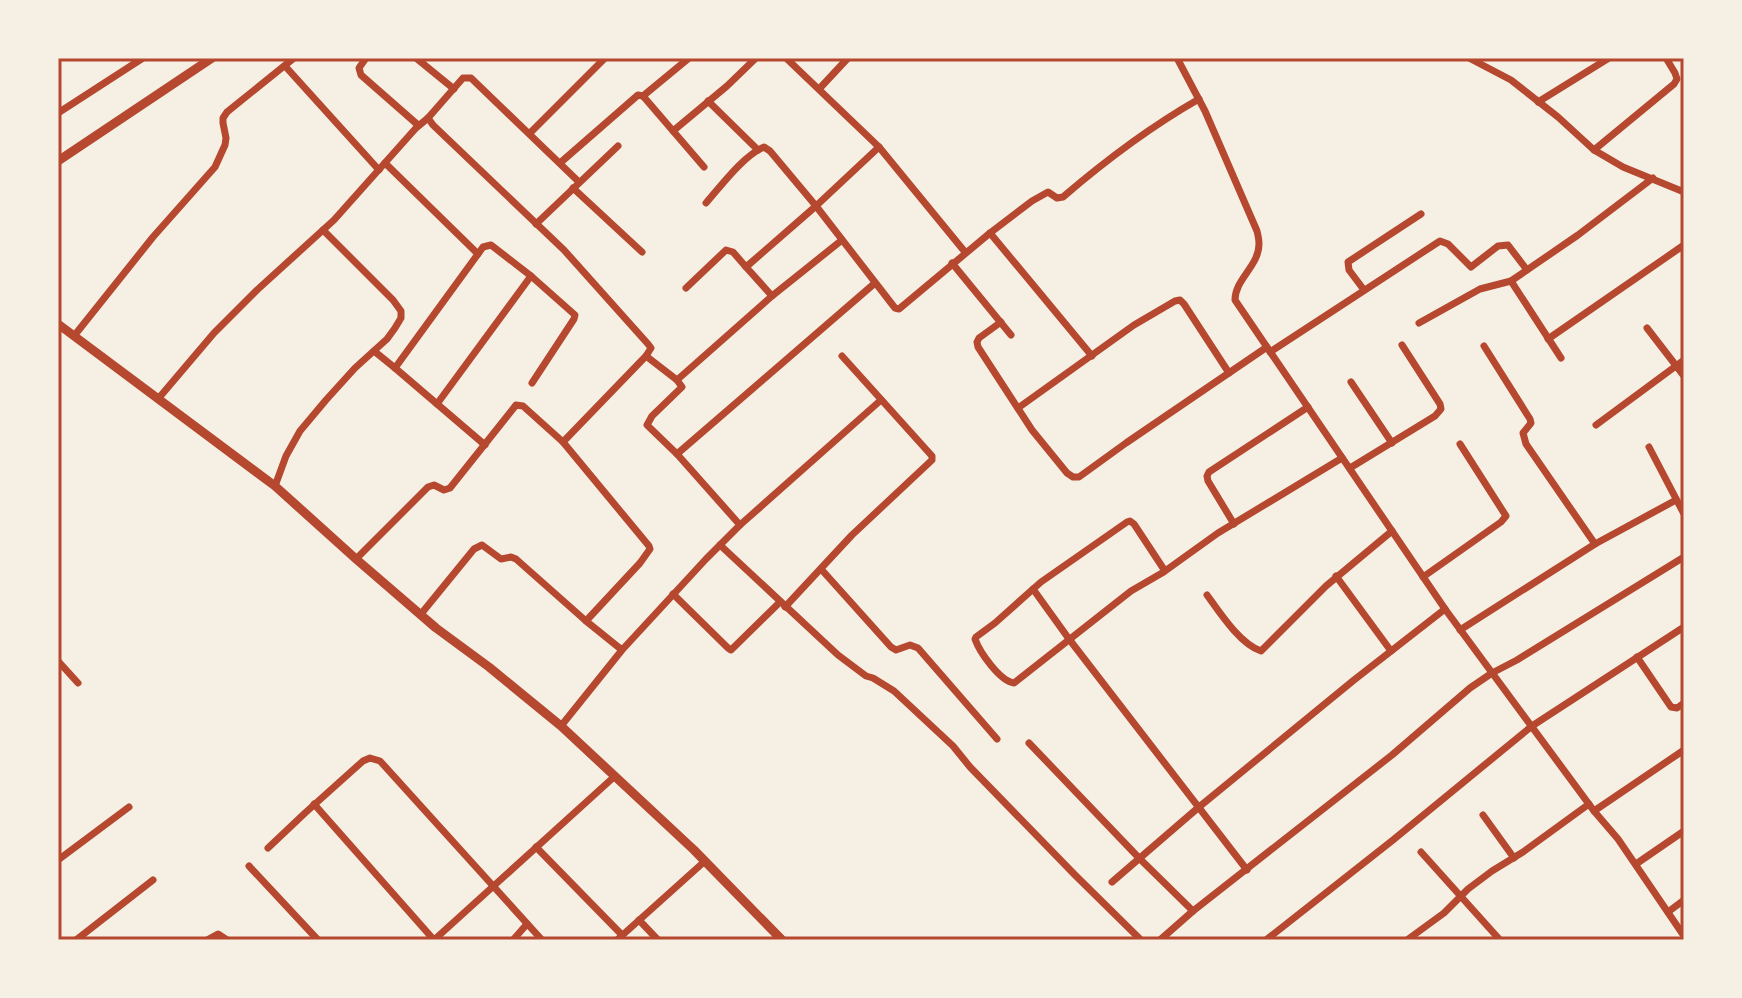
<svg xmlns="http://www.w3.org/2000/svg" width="1742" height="998" font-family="'Roboto Serif',serif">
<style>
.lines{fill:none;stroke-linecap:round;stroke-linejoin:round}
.minor{stroke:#b5482f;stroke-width:7}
.tertiary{stroke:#b5482f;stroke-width:9}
.neatline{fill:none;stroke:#b5482f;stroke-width:3}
</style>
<rect width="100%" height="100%" fill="#f6efe4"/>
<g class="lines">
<!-- minor -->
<g class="minor">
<polyline points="366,58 359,68 361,75 418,125"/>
<polyline points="416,58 454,89"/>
<polyline points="689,58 643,96 704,167"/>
<polyline points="786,58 879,147 965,252"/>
<path d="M1177,58L1205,111L1257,231C1258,235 1259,240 1259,244C1259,266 1235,279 1235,300L1445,609L1594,811L1618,839L1684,936"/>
<polyline points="1469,58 1511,80 1558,117 1594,150 1623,167 1684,192"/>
<polyline points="285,66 379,170"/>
<polyline points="820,88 848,58"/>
<polyline points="708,101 758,150"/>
<polyline points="1538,102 1609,58"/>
<polyline points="58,113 143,58"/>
<polyline points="673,131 727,86 756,58"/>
<polyline points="530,133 605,58"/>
<path d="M879,147L816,206L895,308L899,309L990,233L1032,201L1048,192L1057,198L1063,197C1106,160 1150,127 1199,99"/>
<polyline points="1594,150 1674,84 1677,79 1675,73 1666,58"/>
<polyline points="385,163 478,254 395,368 485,445"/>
<polyline points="560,163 638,95 643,96"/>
<polyline points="579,182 471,78 463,78 428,118 433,125 564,250 648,344 651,348 646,356"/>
<polyline points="573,188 642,252"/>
<polyline points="536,224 618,146"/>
<polyline points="990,233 1092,356"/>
<polyline points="952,263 1011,335"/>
<polyline points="746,267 772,296"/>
<polyline points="531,276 575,315 574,319 532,383"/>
<polyline points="1511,281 1561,358"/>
<path d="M686,288L726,250L733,252L746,267L816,206L770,151L764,147C743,156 721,186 706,203"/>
<polyline points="1364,290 1349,270 1348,262 1421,214"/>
<polyline points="1001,322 979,338 977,342 978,347 1032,430 1067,473 1073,477 1079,477 1126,443 1267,347"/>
<polyline points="1419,323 1480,289 1511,281 1578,235 1653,178"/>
<polyline points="1647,328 1684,376"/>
<polyline points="74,336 153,237 215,167 225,145 226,138 223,123 223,118 227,112 294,58"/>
<polyline points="1548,339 1684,245"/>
<polyline points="1484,346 1530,419 1531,423 1523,433 1526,444 1595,544 1676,500"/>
<polyline points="374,351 395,368"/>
<polyline points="1270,352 1440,241 1448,244 1471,267 1498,246 1508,245 1527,270"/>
<polyline points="677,380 772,296 842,240"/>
<polyline points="1351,382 1392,443"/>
<polyline points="158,399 214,333 257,290 334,220 416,128 428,118"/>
<polyline points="437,404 531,276 491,245 483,247 478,254"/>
<polyline points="1018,408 1134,325 1175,301 1180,300 1184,304 1229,373"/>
<polyline points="1596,425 1684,360"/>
<polyline points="1649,447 1684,514"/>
<polyline points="677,454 875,283"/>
<polyline points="1350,468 1435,416 1441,409 1440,404 1402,345"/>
<polyline points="275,486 286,456 300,431 326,400 355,368 387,339 395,328 401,318 401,311 393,300 323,230"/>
<polyline points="1234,524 1208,481 1207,476 1209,472 1308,407"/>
<polyline points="740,525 881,400"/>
<polyline points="720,545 838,655 866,676 873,678 894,691 953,746 970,767 1075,875 1141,940"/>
<polyline points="356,559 428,487 434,485 444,490 450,488 516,405 523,406 563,442"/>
<polyline points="821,569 891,647 896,650 910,645 918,648 997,739"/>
<path d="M1165,571L1134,524L1130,521L1127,522L1041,582L995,623L976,637L975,639C980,653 1000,681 1014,683L1131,591L1162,573L1165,571L1218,533L1342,458"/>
<polyline points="1336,576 1391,651"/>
<polyline points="1423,577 1501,522 1506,516 1460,444"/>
<polyline points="1033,589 1069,639 1247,870"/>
<polyline points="673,594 728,648 731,650 780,602"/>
<path d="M1207,595C1220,613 1240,644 1261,651L1326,586L1392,531"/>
<polyline points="785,607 852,535 932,460 932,456 842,356"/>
<polyline points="421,614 474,549 482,545 501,559 511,557 516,559 586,621"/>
<polyline points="1460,630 1595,544"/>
<polyline points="1637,657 1671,707 1677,708 1684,703"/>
<polyline points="58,661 78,683"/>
<polyline points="561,726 622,650 586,621 640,563 650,549 649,546 563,442 646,356 677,380 682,387 652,416 647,425 677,454 740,525 706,559 622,650"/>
<polyline points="1029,743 1140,859 1193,911"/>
<polyline points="314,804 434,940 615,776"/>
<polyline points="1594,811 1684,750"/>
<polyline points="1483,815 1514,858"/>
<polyline points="536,847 622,935"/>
<polyline points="268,848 305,813 363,761 370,758 380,761 542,940"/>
<polyline points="1421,852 1500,940"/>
<polyline points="58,860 129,807"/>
<polyline points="1636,864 1684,831"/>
<polyline points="249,866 318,940"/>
<polyline points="1112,882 1199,807 1354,680 1445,609"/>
<polyline points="1668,912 1684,900"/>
<polyline points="639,920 658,940"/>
<polyline points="76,940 153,880"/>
<polyline points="207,940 218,934 227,940"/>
<polyline points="513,940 527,924"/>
<polyline points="617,940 705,861"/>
<polyline points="1160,940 1193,911 1392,755 1470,688 1492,673 1517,660 1684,557"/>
<polyline points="1266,940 1393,840 1532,726 1684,627"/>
<polyline points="1407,940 1444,913 1468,889 1492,871 1523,852 1589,804"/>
</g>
<!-- tertiary -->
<g class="tertiary">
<polyline points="58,161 212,58"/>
<polyline points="58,324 275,486 356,559 436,628 489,667 561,726 694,850 782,940"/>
</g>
</g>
<!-- border -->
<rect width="1742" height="998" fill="none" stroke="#f6efe4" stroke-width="120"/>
<rect x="60" y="60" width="1622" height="878" class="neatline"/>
</svg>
